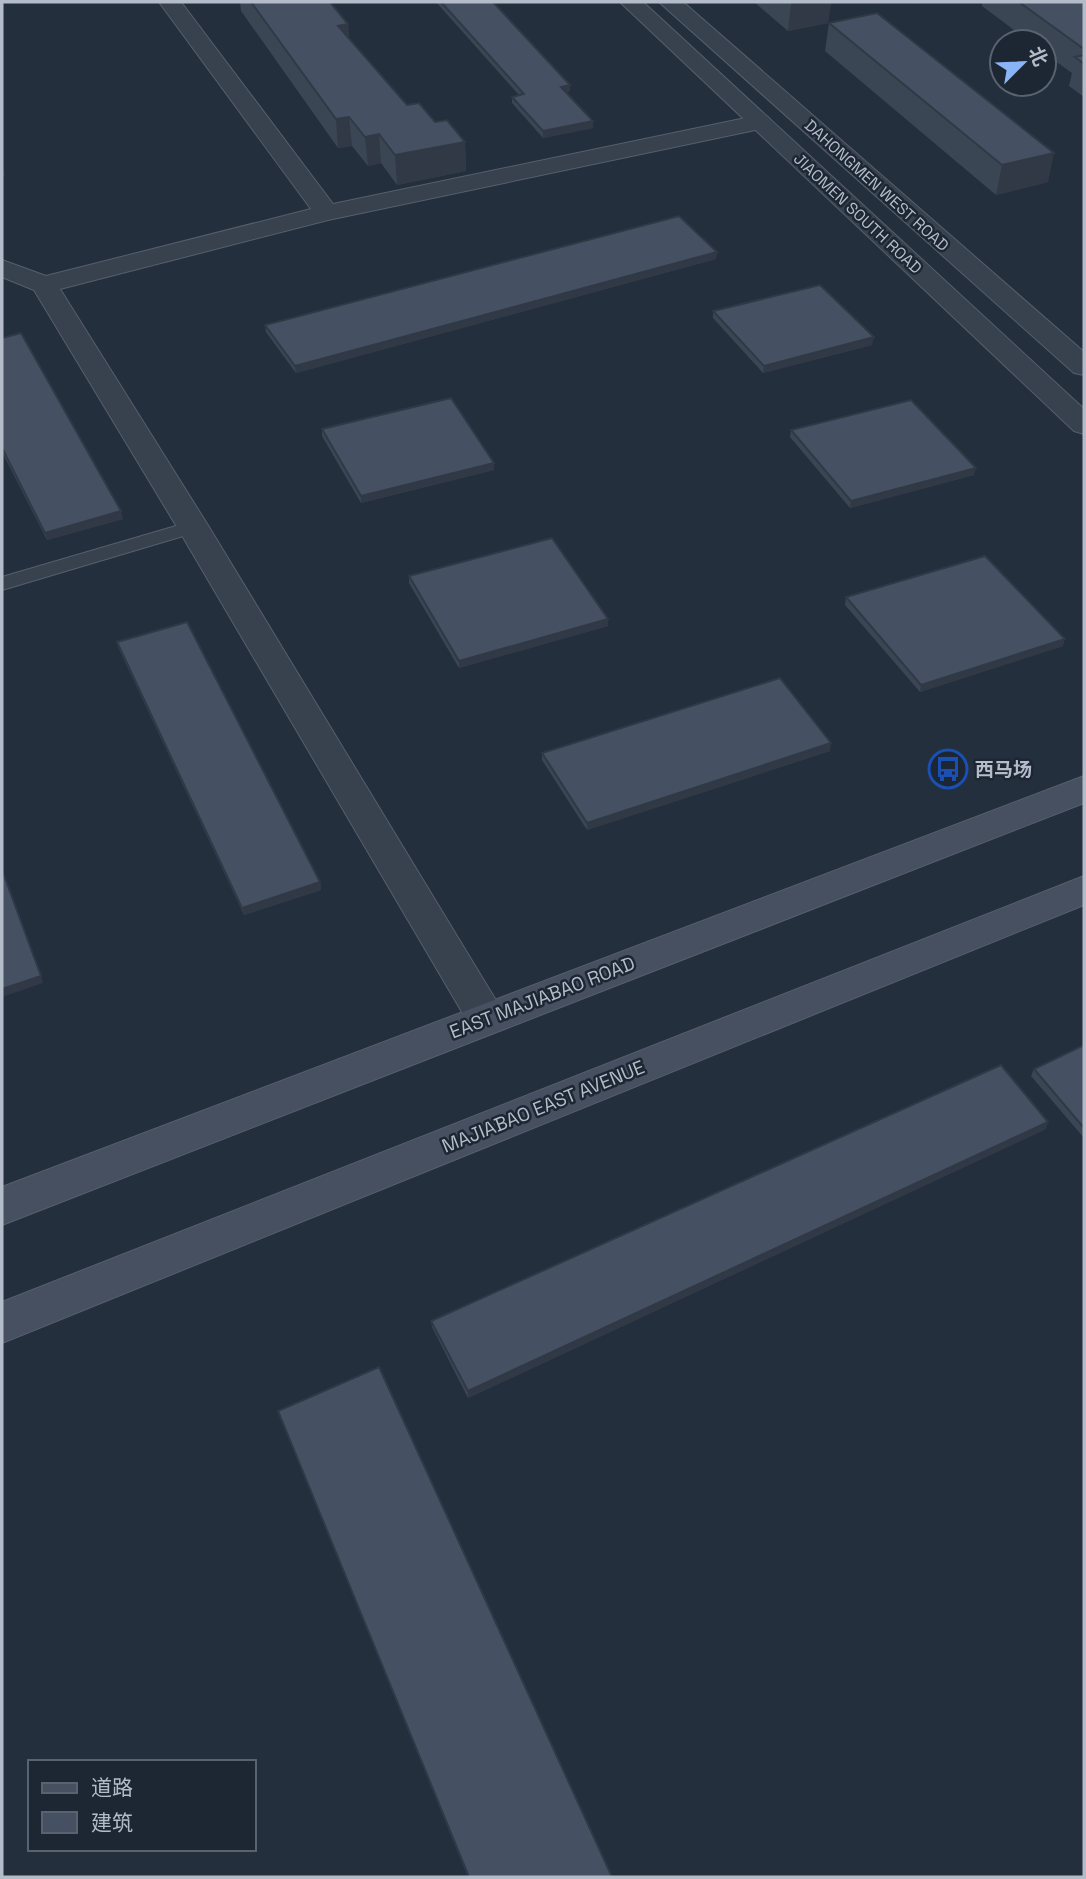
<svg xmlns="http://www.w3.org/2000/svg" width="1086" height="1879" font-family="'Space Grotesk','Noto Sans SC',sans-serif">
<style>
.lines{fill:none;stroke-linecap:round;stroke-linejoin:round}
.service-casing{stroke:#565f6c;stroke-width:2}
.minor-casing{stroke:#565f6c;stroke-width:2}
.tertiary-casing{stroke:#565f6c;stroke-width:2}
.secondary-casing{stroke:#565f6c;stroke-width:2}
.service{fill:#38414e;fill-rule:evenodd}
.minor{fill:#38414e;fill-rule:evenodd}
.tertiary{fill:#38414e;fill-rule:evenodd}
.secondary{fill:#465061;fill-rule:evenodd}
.wall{fill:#3b4654}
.shaded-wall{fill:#303945}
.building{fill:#455162;stroke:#303945;stroke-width:2}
.labels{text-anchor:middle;stroke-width:5;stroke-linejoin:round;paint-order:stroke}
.far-street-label{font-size:16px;fill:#b4bcc9;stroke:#1d2633}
.poi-label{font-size:19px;font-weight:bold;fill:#b4bcc9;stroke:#1d2633;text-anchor:start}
.street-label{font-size:19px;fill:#b4bcc9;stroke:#1d2633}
</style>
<rect width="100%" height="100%" fill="#242f3e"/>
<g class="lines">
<defs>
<polygon id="service" points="193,521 200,523 203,527 200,531 2,590 2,577"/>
<polygon id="minor" points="159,2 181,2 333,204 760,115 768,117 772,122 768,127 760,129 328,220 60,289 209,527 500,1007 506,1018 500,1029 486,1034 472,1029 177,527 34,290 2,277 2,260 46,276 311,209"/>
<g id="tertiary">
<polygon points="620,2 643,2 1084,409 1084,434 1074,431"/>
<polygon points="659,2 683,2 1084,352 1084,375 1074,373"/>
</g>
<g id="secondary">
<polygon points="1084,776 1084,803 2,1225 2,1187"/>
<polygon points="1084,876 1084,905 2,1343 2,1302"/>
</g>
</defs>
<!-- service casing -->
<use href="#service" class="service-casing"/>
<!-- minor casing -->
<use href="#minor" class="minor-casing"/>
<!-- tertiary casing -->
<use href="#tertiary" class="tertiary-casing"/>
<!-- secondary casing -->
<use href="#secondary" class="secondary-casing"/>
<!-- service -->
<use href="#service" class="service"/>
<!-- minor -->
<use href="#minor" class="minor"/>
<!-- tertiary -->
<use href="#tertiary" class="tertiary"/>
<!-- secondary -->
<use href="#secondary" class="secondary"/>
</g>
<!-- wall -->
<g class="wall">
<polygon points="240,2 330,2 348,24 349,38 407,105 435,122 465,142 466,171 397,185 381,163 368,166 352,146 338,148 241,11"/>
<polygon points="436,2 493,2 570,85 570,91 566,92 593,128 543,138 512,103 512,97 519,95"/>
<polygon points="754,2 831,2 828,23 788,31"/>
<polygon points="982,2 1081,2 1084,4 1084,97 1069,86 1072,73 1044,53 1044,42 1030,42 982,6"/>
<polygon points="829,23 1048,182 996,195 825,51"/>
<polygon points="716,259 296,373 266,332 265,325"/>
<polygon points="713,311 872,345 763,373 713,318"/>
<polygon points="2,338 123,519 47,540 2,452"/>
<polygon points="322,429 494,470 361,503 322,436"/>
<polygon points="791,430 974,475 850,508 790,437"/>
<polygon points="409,576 608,619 608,626 459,668 409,583"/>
<polygon points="846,597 1063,646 920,692 845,605"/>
<polygon points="117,642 320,882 321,890 244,915 119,649"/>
<polygon points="830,751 587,830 542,760 542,753"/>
<polygon points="1084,1045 1084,1138 1031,1076 1034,1069"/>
<polygon points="1046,1129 468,1398 432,1327 431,1321"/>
<polygon points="278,1411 612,1877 468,1877"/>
</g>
<!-- shaded-wall -->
<g class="shaded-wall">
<polygon points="797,2 831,2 828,23 788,31 791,3"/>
<polygon points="913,2 925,2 912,4"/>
<polygon points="348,24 350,52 338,26"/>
<polygon points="570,85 570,91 561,93 561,87"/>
<polygon points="349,117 352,146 338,148 336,119"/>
<polygon points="593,121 593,128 543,138 543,131"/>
<polygon points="379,134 381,163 368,166 365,137"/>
<polygon points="465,142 466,171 397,185 395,155"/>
<polygon points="1054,153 1048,182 996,195 1002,165"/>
<polygon points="3,168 5,175 2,176 2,169"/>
<polygon points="717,252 716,259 296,373 295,366"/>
<polygon points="874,337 872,345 763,373 764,366"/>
<polygon points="494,463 494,470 361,503 361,496"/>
<polygon points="976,468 974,475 850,508 851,501"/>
<polygon points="121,511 123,519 47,540 45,533"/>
<polygon points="608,619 608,626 459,668 459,661"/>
<polygon points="1065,639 1063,646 920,692 921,685"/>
<polygon points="831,743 830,751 587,830 587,823"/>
<polygon points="320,882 321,890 244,915 242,908"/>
<polygon points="41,976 43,983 2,997 2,989"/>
<polygon points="1048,1122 1046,1129 468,1398 468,1391"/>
</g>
<!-- building -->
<g class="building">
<polygon points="251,2 330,2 348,24 338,26 407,105 419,103 435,122 447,120 465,142 395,155 379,134 365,137 349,117 336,119"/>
<polygon points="441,2 493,2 570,85 561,87 593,121 543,131 512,97 524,94"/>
<polygon points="1019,2 1081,2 1084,4 1084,49"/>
<polygon points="877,13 1054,153 1002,165 829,23"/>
<polygon points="1084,55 1084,64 1075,57"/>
<polygon points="679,216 717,252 295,366 265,325"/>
<polygon points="820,285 874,337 764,366 713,311"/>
<polygon points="21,333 121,511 45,533 2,448 2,338"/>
<polygon points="451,398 494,463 361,496 322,429"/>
<polygon points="911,400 976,468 851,501 791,430"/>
<polygon points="552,538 608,619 459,661 409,576"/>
<polygon points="985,556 1065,639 921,685 846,597"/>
<polygon points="187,622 320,882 242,908 117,642"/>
<polygon points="780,678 831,743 587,823 542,753"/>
<polygon points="2,870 41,976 2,989"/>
<polygon points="1084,1045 1084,1128 1034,1069"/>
<polygon points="1001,1065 1048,1122 468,1391 431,1321"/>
<polygon points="379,1367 612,1877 469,1877 278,1411"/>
</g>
<!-- icons -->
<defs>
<symbol id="bus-ring" viewBox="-11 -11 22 22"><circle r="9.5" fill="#1d2633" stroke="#1a4fb4" stroke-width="1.5"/><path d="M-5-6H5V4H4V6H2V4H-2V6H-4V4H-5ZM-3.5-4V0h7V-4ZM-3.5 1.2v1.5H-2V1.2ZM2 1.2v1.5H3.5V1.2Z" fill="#1a4fb4"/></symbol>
</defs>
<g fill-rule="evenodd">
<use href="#bus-ring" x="926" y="747" width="44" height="44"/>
</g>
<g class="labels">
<!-- far-street labels -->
<g class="far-street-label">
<text transform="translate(877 185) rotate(42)" y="6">DAHONGMEN WEST ROAD</text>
<text transform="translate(858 213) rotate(43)" y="6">JIAOMEN SOUTH ROAD</text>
</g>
<!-- poi labels -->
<g class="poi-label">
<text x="975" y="776">西马场</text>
</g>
<!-- street labels -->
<g class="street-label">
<text transform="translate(542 997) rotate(-21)" y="7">EAST MAJIABAO ROAD</text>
<text transform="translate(543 1106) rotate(-22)" y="7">MAJIABAO EAST AVENUE</text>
</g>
</g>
<!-- border -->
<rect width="1086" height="1879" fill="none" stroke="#b4bcc9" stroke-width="7"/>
<!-- legend -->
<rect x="28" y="1760" width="228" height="91" fill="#1d2633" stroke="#59626f" stroke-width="2"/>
<rect x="42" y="1783" width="35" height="10" fill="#465061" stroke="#59626f" stroke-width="2"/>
<text x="91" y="1795" font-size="21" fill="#b4bcc9">道路</text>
<rect x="42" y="1812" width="35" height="21" fill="#455162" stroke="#59626f" stroke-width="2"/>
<text x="91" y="1830" font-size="21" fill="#b4bcc9">建筑</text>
<!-- north arrow -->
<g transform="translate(1023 63) rotate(66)"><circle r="33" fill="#1d2633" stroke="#59626f" stroke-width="2"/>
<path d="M0-5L12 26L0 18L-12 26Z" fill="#8ab4f8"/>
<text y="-10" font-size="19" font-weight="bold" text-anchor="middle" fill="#b4bcc9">北</text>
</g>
</svg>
